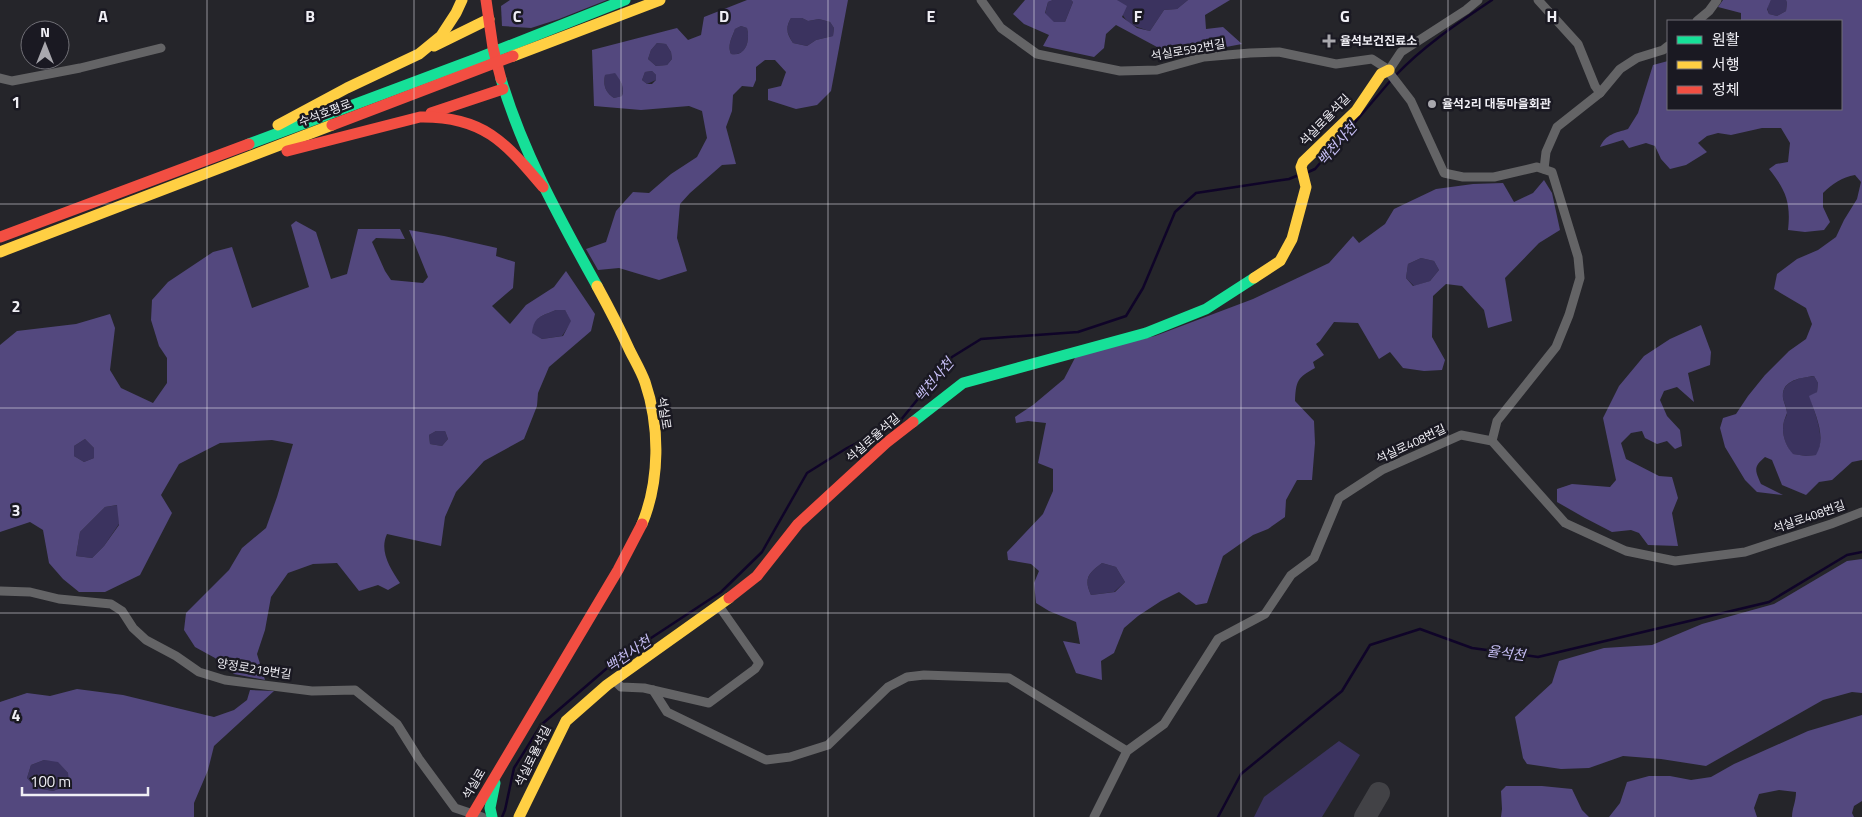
<svg xmlns="http://www.w3.org/2000/svg" width="1862" height="817" font-family="'Titillium Web','Noto Sans KR',sans-serif">
<style>
.green{fill:#3b335f}
.forest{fill:#53487e;fill-rule:evenodd}
.lines{fill:none;stroke-linecap:round;stroke-linejoin:round}
.stream{stroke:#0f0428;stroke-width:2.5}
.taxiway{stroke:#424246;stroke-width:22}
.street{stroke:#646466;stroke-width:9}
.fast{stroke:#16e098;stroke-width:11}
.slow{stroke:#ffcf43;stroke-width:11}
.jam{stroke:#f24e42;stroke-width:11}
.grid{fill:none;stroke:#f0eff5;stroke-width:1;stroke-opacity:0.55}
.poi-dot{fill:#a9a8ae;stroke:#1a1922;stroke-width:2}
.labels{text-anchor:middle;stroke-width:5;stroke-linejoin:round;paint-order:stroke}
.poi-label{font-size:12px;font-weight:bold;fill:#f0eff5;stroke:#1a1922;text-anchor:start}
.street-label{font-size:12px;fill:#f0eff5;stroke:#1a1922}
.water-label{font-size:14px;font-style:italic;fill:#c7bff6;stroke:#1a1922}
.grid-label{font-size:16px;text-anchor:middle;font-weight:bold;fill:#f0eff5;stroke:#1a1922;stroke-width:5;stroke-linejoin:round;paint-order:stroke}
</style>
<rect width="100%" height="100%" fill="#25252a"/>
<!-- green -->
<g class="green">
<polygon points="1053,0 1071,0 1073,2 1065,22 1053,22 1045,14 1048,2"/>
<path d="M1117,0H1188L1177,9L1164,10L1150,31C1128,25 1124,22 1117,0Z"/>
<polygon points="1771,0 1786,0 1787,3 1786,11 1777,16 1769,14 1767,8"/>
<path d="M791,18H802L808,21L819,19L830,22L834,28L833,36L816,40L807,46L793,43C787,33 785,28 791,18Z"/>
<path d="M741,26L747,28C750,39 747,57 731,54C727,45 732,38 735,29Z"/>
<polygon points="657,43 666,44 671,52 672,59 667,65 656,66 648,59 651,50"/>
<polygon points="652,71 656,75 656,80 647,84 642,80 645,72"/>
<path d="M615,72C620,80 625,87 622,96L614,98C605,92 603,85 605,75Z"/>
<polygon points="1421,258 1434,261 1439,270 1430,281 1414,286 1406,278 1408,264"/>
<path d="M556,310H565L572,321L562,336L542,339L531,333C534,316 542,316 556,310Z"/>
<path d="M1814,376L1818,383L1817,392L1810,397C1815,415 1826,437 1817,455L1806,456L1792,454C1785,444 1781,433 1784,421C1785,418 1787,416 1787,413C1787,408 1784,403 1783,398C1781,380 1801,378 1814,376Z"/>
<polygon points="436,431 445,431 448,439 442,446 430,444 429,435"/>
<polygon points="85,439 94,448 94,458 84,462 74,456 74,446"/>
<polygon points="118,505 119,524 104,546 92,558 76,556 80,532 105,507"/>
<path d="M1102,563L1116,567L1125,582L1114,592L1091,595C1083,578 1089,573 1102,563Z"/>
<polygon points="1339,741 1360,755 1322,817 1254,817 1264,797"/>
<polygon points="44,760 58,761 68,773 70,785 53,791 36,788 27,778 31,765"/>
</g>
<!-- forest -->
<g class="forest">
<polygon points="510,0 607,0 559,19 531,28 502,26 501,6"/>
<path d="M747,0H848L831,91L817,105L796,109L768,100V89L781,86L786,72L775,60H765L756,67V80L753,87L742,86L733,95L732,111L726,127L736,164L722,165L690,193L680,204L677,238L687,271L659,280L619,268L598,270L586,249L606,242L616,211L633,192L649,193L671,174L697,157L707,138L702,111L689,106L641,110L594,106L592,50L677,28L688,40L701,35L704,17ZM791,18H802L808,21L819,19L830,22L834,28L833,36L816,40L807,46L793,43C787,34 785,28 791,18ZM741,26L747,28C750,39 747,57 731,54C727,45 732,38 735,29ZM657,43L666,44L671,52L672,59L667,65L656,66L648,59L651,50ZM652,71L656,75V80L652,84H647L642,80L645,72ZM615,73C620,80 625,87 622,96L614,98C605,92 603,85 605,75Z"/>
<polygon points="1025,0 1053,0 1048,2 1045,13 1054,22 1065,22 1073,2 1071,0 1117,0 1127,6 1122,17 1137,28 1150,31 1164,10 1177,9 1188,0 1230,0 1205,15 1206,29 1223,27 1242,44 1194,53 1157,58 1157,47 1116,25 1106,34 1104,48 1094,57 1043,46 1049,35 1024,24 1013,14"/>
<path d="M1723,0H1771L1767,9L1769,14L1777,16L1786,11L1787,3L1786,0H1862V460L1852,462L1832,480L1819,482L1806,495L1782,485L1772,460L1765,457C1753,467 1755,470 1761,484L1783,495L1757,492L1745,480L1725,447L1720,428L1723,418L1736,414L1748,396L1765,375L1789,351L1806,339L1812,324L1806,308L1774,289L1777,274L1797,259L1818,250L1836,237L1844,220L1857,199L1861,182L1855,175C1842,177 1832,184 1823,193V207L1830,222L1824,230L1805,232L1788,230C1791,203 1786,190 1769,169L1776,164L1788,162L1790,143L1781,128H1762L1731,135L1718,133L1707,136L1698,143L1707,152L1686,165L1670,169L1661,159L1655,146L1646,143L1629,148L1623,140L1600,147C1606,134 1615,133 1628,129L1638,113L1653,65L1668,61V109H1841V21H1741V13L1718,7ZM1814,376L1818,383L1817,392L1809,396C1815,414 1827,437 1816,455L1806,456L1793,454C1785,445 1781,433 1784,421C1785,418 1786,416 1787,413C1787,409 1784,403 1783,398C1781,380 1800,378 1814,376Z"/>
<path d="M1544,180L1552,193L1560,230L1539,243L1505,278L1512,321L1488,328L1484,310L1462,286L1446,284L1433,296L1432,337L1445,360L1442,370L1424,371L1403,368L1390,352L1379,359L1358,323L1334,322L1320,341L1316,344L1324,355L1313,362L1315,368C1297,378 1296,381 1295,401L1314,421L1315,443L1312,480H1297L1286,500L1285,517L1268,529L1253,535L1223,556L1207,603L1196,605L1179,592L1161,601L1138,616L1124,628L1114,653L1101,661L1102,680L1076,673L1063,641L1080,644L1076,622L1049,611L1036,603L1034,583L1039,571L1031,564L1008,560L1007,552L1043,514L1053,491V469L1038,463L1046,423L1028,421L1016,423L1015,417L1033,405L1064,379L1077,354L1155,336L1253,299L1329,263L1353,236L1359,243L1385,224L1394,209L1436,189L1473,184L1503,183L1514,202L1533,193ZM1421,258L1434,261L1439,270L1430,281L1413,286L1406,278L1408,264ZM1102,563L1116,567L1125,582L1115,592L1091,595C1083,578 1089,573 1102,563Z"/>
<path d="M296,221L316,232L331,279L347,274L358,229H400L405,239L376,238L372,242L385,271L391,280L423,283L428,277L409,230L444,236L497,248L496,256L515,262L513,288L492,306L510,324L526,305L554,287L566,271L595,314L591,331L549,367L538,393L537,406L524,439L484,461L456,492L445,517L441,546L387,534C379,551 390,568 400,583L388,590L378,585L359,591L337,563L313,564L288,573L271,597L265,630L257,654L265,680L234,674L215,658L195,647L184,630L186,613L229,570L242,548L266,528L277,497L293,444L272,440L220,443L179,464L161,495L172,513L140,575L105,592H79L63,579L49,563L43,530L30,522L0,532V345L17,331L76,324L110,314L115,328L110,370L121,388L153,403L167,383V358L159,346L151,320L152,300L168,282L213,252L232,247L252,308L309,287L291,225ZM556,310H565L571,321L563,336L542,339L532,333C534,316 542,316 556,310ZM436,431H445L448,439L442,446L430,444L429,435ZM85,439L94,448V458L84,462L74,456V446ZM117,505L119,525L104,546L92,558L76,556L80,532L105,507Z"/>
<polygon points="1701,325 1711,352 1710,365 1688,373 1694,402 1677,387 1664,391 1660,400 1667,416 1680,430 1682,446 1675,449 1667,441 1657,444 1645,438 1642,431 1631,433 1621,443 1626,459 1659,476 1672,477 1678,498 1672,513 1678,546 1648,545 1639,533 1631,530 1612,532 1585,518 1557,502 1557,489 1572,484 1610,487 1616,480 1603,418 1619,386 1644,356 1670,339"/>
<polygon points="1862,559 1862,693 1852,692 1823,700 1706,766 1661,759 1623,756 1589,768 1561,769 1527,764 1523,758 1515,717 1552,683 1559,661 1604,648 1652,645 1702,624 1774,604 1847,561"/>
<path d="M77,689L123,695L214,717L234,710L247,700L250,690L274,691L214,746L208,770L194,803V817H0V702L27,693L50,696ZM44,760L58,762L68,773L69,785L53,791L36,788L27,778L31,765Z"/>
<path d="M1862,715V801L1854,806L1852,813L1854,817H1792C1792,808 1796,802 1796,792L1779,790L1759,794L1754,808L1757,817H1609L1620,803L1627,782L1649,776H1670L1691,780L1711,777L1734,764L1808,731Z"/>
<polygon points="1506,786 1542,786 1572,789 1582,810 1589,817 1501,817 1502,809 1501,791"/>
</g>
<g class="lines">
<!-- stream -->
<g class="stream">
<path d="M1395,76C1423,46 1458,23 1492,0"/>
<polyline points="1306,173 1315,169 1391,80"/>
<polyline points="502,817 505,810 514,768 541,725 613,663 721,592 762,552 807,473 847,448 900,421 952,357 981,339 1078,332 1126,316 1143,288 1175,212 1196,193 1289,179 1299,175"/>
<polyline points="1218,817 1241,774 1342,691 1370,645 1420,629 1472,648 1538,657 1769,602 1847,555 1862,552"/>
</g>
<!-- taxiway -->
<polyline class="taxiway" points="1365,817 1379,793"/>
<!-- street -->
<g class="street">
<polyline points="981,0 1001,28 1037,54 1120,71 1157,70 1204,57 1250,53 1279,52 1336,64 1372,59 1389,70"/>
<polyline points="1538,0 1578,44 1595,86 1600,93"/>
<polyline points="1697,21 1709,11 1717,0"/>
<polyline points="1389,70 1391,75 1411,101 1444,173 1463,177 1494,177 1537,167 1552,172 1578,257 1580,278 1569,315 1556,347 1497,421 1492,441"/>
<polyline points="1389,70 1401,52 1466,10 1478,0"/>
<polyline points="0,78 12,81 80,68 161,48"/>
<polyline points="1544,169 1546,152 1557,127 1600,93 1620,69 1637,58 1663,50 1668,46"/>
<polyline points="0,591 30,592 59,599 111,604 122,611 133,628 146,640 176,656 199,672 225,680 312,691 355,690 397,724 419,759 455,808 482,817"/>
<polyline points="614,680 621,687 644,688 709,703 755,669 759,663 719,606"/>
<polyline points="653,690 667,712 766,760 790,757 828,745 888,687 907,677 924,675 1009,678 1127,751"/>
<polyline points="1094,817 1127,751 1164,724 1218,639 1265,614 1291,575 1314,558 1339,498 1382,470 1461,435 1492,441 1565,523 1626,551 1675,561 1745,552 1831,524 1862,512"/>
</g>
<!-- fast -->
<g class="fast">
<path d="M501,79C523,153 560,219 597,286"/>
<polyline points="249,144 476,59 625,0"/>
<polyline points="913,422 963,383 1146,333 1206,309 1254,278"/>
<polyline points="492,817 490,808 495,783"/>
</g>
<!-- slow -->
<g class="slow">
<polyline points="434,46 489,19"/>
<polyline points="513,56 660,0"/>
<polyline points="278,125 347,88 419,54 441,36 456,13 462,0"/>
<polyline points="0,252 332,125"/>
<polyline points="1254,278 1280,261 1292,239 1306,187 1301,167 1303,162 1356,111 1381,74 1389,70"/>
<path d="M597,286C609,308 620,329 630,351C635,361 641,371 645,382C660,426 660,481 642,524"/>
<polyline points="519,817 566,721 607,685 729,598"/>
</g>
<!-- jam -->
<g class="jam">
<polyline points="486,0 493,48 501,79"/>
<polyline points="431,113 503,89"/>
<polyline points="332,125 513,56"/>
<path d="M287,151L420,117C483,116 505,142 543,187"/>
<polyline points="0,237 249,144"/>
<polyline points="729,598 757,576 798,524 886,443 913,422"/>
<polyline points="471,817 618,570 642,524"/>
</g>
</g>
<!-- grid -->
<path class="grid" d="M207,0V817M414,0V817M621,0V817M828,0V817M1034,0V817M1241,0V817M1448,0V817M1655,0V817M0,204H1862M0,408H1862M0,613H1862"/>
<!-- markers -->
<g class="poi-dot">
<path d="M1326.5 33.5h5v5h5v5h-5v5h-5v-5h-5v-5h5z"/>
<circle cx="1432" cy="104" r="5"/>
</g>
<g class="labels">
<!-- poi labels -->
<g class="poi-label">
<text x="1340" y="45">율석보건진료소</text>
<text x="1442" y="108">율석2리 대동마을회관</text>
</g>
<!-- street labels -->
<g class="street-label">
<text transform="translate(1188 50) rotate(-10)" y="4">석실로592번길</text>
<text transform="translate(325 113) rotate(-21)" y="4">수석호평로</text>
<text transform="translate(1325 120) rotate(-46)" y="4">석실로율석길</text>
<text transform="translate(664 413) rotate(81)" y="4">석실로</text>
<text transform="translate(873 438) rotate(-41)" y="4">석실로율석길</text>
<text transform="translate(1411 444) rotate(-25)" y="4">석실로408번길</text>
<text transform="translate(1809 517) rotate(-19)" y="4">석실로408번길</text>
<text transform="translate(254 669) rotate(9)" y="4">양정로219번길</text>
<text transform="translate(533 756) rotate(-64)" y="4">석실로율석길</text>
<text transform="translate(474 784) rotate(-59)" y="4">석실로</text>
</g>
<!-- water labels -->
<g class="water-label">
<text transform="translate(1337 144) rotate(-49)" y="5">백천사천</text>
<text transform="translate(934 380) rotate(-50)" y="5">백천사천</text>
<text transform="translate(1506 653) rotate(7)" y="5">율석천</text>
<text transform="translate(628 654) rotate(-35)" y="5">백천사천</text>
</g>
</g>
<g class="grid-label">
<text x="103" y="22">A</text>
<text x="310" y="22">B</text>
<text x="517" y="22">C</text>
<text x="724" y="22">D</text>
<text x="931" y="22">E</text>
<text x="1138" y="22">F</text>
<text x="1345" y="22">G</text>
<text x="1552" y="22">H</text>
<text x="16" y="108">1</text>
<text x="16" y="312">2</text>
<text x="16" y="516">3</text>
<text x="16" y="721">4</text>
</g>
<!-- legend -->
<rect x="1667" y="20" width="175" height="90" fill="#1a1922" stroke="#706f76"/>
<rect x="1677" y="36" width="25" height="8" fill="#16e098" stroke="#706f76"/>
<text x="1712" y="45" font-size="15" fill="#f0eff5">원활</text>
<rect x="1677" y="61" width="25" height="8" fill="#ffcf43" stroke="#706f76"/>
<text x="1712" y="70" font-size="15" fill="#f0eff5">서행</text>
<rect x="1677" y="86" width="25" height="8" fill="#f24e42" stroke="#706f76"/>
<text x="1712" y="95" font-size="15" fill="#f0eff5">정체</text>
<!-- north arrow -->
<g transform="translate(45 45)"><circle r="24" fill="#1a1922" stroke="#706f76"/>
<path d="M0-4L9 19L0 12L-9 19Z" fill="#a9a8ae"/>
<text y="-8" font-size="14" font-weight="bold" text-anchor="middle" fill="#f0eff5">N</text>
</g>
<!-- scale -->
<path d="M22 787v8h126v-8" fill="none" stroke="#f0eff5" stroke-width="2.5"/>
<text x="30" y="787" font-size="15" fill="#f0eff5" stroke="#1a1922" stroke-width="4" paint-order="stroke">100 m</text>
</svg>
